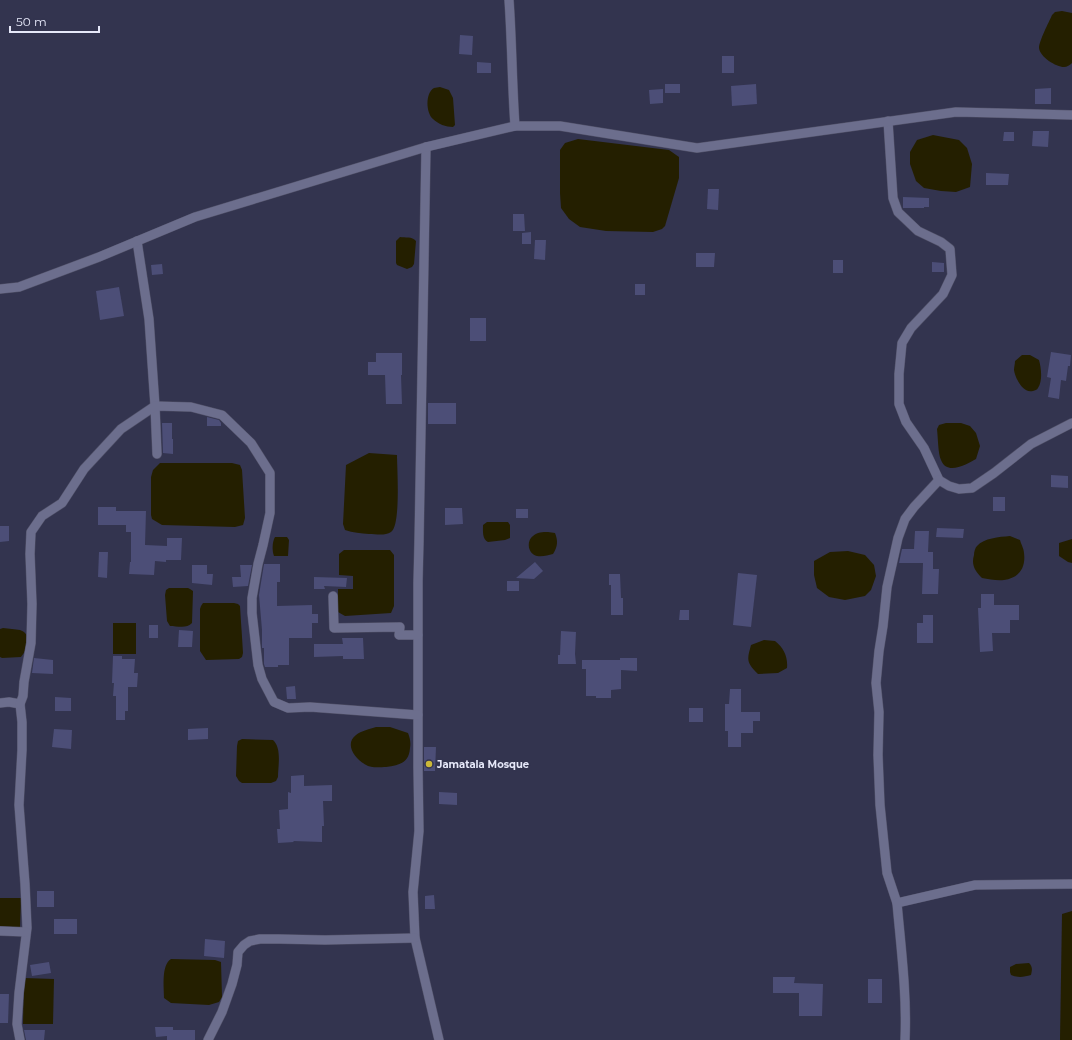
<svg xmlns="http://www.w3.org/2000/svg" width="1072" height="1040" font-family="Montserrat,sans-serif">
<style>
.water{fill:#241f00}
.building{fill:#4c4e77}
.lines{fill:none;stroke-linecap:round;stroke-linejoin:round}
.street-casing{stroke:#505067;stroke-width:10}
.street{stroke:#6c6e8d;stroke-width:9}
.poi-dot{fill:#ccb939;stroke:#33344f;stroke-width:1.5}
.labels{text-anchor:middle;stroke-width:3;stroke-linejoin:round;paint-order:stroke}
.poi-label{font-size:10px;font-weight:bold;fill:#e6e8f9;stroke:#33344f;text-anchor:start}
</style>
<rect width="100%" height="100%" fill="#33344f"/>
<!-- water -->
<g class="water">
<path d="M1062,11L1072,13V63C1070,65 1067,67 1064,67C1056,67 1040,57 1039,48C1039,41 1049,22 1052,15L1055,12Z"/>
<path d="M440,87L449,90L453,98L455,125L453,127C446,127 438,124 433,119C426,113 425,93 434,88C436,88 438,87 440,87Z"/>
<polygon points="933,135 959,140 967,148 972,164 970,187 956,192 941,191 924,188 916,181 910,164 910,152 917,140"/>
<polygon points="578,139 669,150 679,157 679,178 665,226 662,229 653,232 606,231 580,227 569,219 561,208 560,193 560,150 565,143"/>
<path d="M400,237C405,238 412,236 416,241L414,264L412,267L407,269L397,265L396,263V241Z"/>
<path d="M1022,355H1030L1039,360C1041,367 1043,381 1038,388C1037,390 1035,390 1033,391C1023,394 1015,378 1014,370C1014,367 1015,364 1015,361Z"/>
<path d="M946,423H961L970,426L976,433L980,446L976,459C967,464 947,476 941,460C938,454 938,437 937,429L939,425Z"/>
<path d="M369,453L397,455C397,468 401,526 391,532C385,536 376,534 369,534C361,533 353,533 345,530L343,524L346,465Z"/>
<polygon points="160,463 232,463 240,465 242,470 245,518 243,525 235,527 162,525 152,519 151,515 151,477 153,470"/>
<path d="M487,522H508L510,525V538L505,540L488,542C482,539 483,531 483,525Z"/>
<path d="M548,532L555,533C558,541 558,546 553,554C548,555 543,557 537,556C528,554 526,541 533,536C537,532 543,532 548,532Z"/>
<path d="M1010,536L1020,540C1021,544 1024,549 1024,553C1026,568 1019,578 1004,580C997,581 989,579 982,578C975,571 971,565 974,555C974,552 975,548 977,546C984,538 999,537 1010,536Z"/>
<path d="M275,537H287L289,540L288,556H274C272,551 272,542 275,537Z"/>
<polygon points="1072,539 1072,563 1068,562 1059,556 1059,543"/>
<polygon points="344,550 390,550 394,555 394,606 391,613 345,616 338,612 338,589 353,589 353,576 339,575 339,554"/>
<polygon points="848,551 865,555 874,565 876,576 871,590 865,596 845,600 829,597 817,588 814,575 814,561 830,552"/>
<path d="M169,588H188L190,589L193,591L192,623C187,629 177,626 170,626L167,621L165,595L166,590Z"/>
<polygon points="203,603 234,603 238,604 240,606 243,653 242,657 239,659 206,660 200,651 200,609 201,606"/>
<rect x="113" y="623" width="23" height="31"/>
<path d="M3,628C9,629 15,629 20,630C33,634 27,650 21,657L2,658L0,657V629Z"/>
<path d="M764,640L775,641C784,648 788,657 787,668L778,673L758,674C746,662 747,660 751,645Z"/>
<path d="M376,727H390L408,733C410,738 411,743 410,748C409,763 400,765 386,767C381,767 373,768 368,766C357,761 343,745 356,735C361,731 370,729 376,727Z"/>
<path d="M242,739L273,740C282,748 278,766 278,777L276,781L271,783H242L239,781L236,776L237,746L238,741Z"/>
<polygon points="0,898 21,898 20,928 0,928"/>
<polygon points="1072,911 1072,1040 1060,1040 1062,914"/>
<path d="M171,959L215,960L221,962L222,997L219,1002L209,1005L171,1003L164,998C164,988 161,965 171,959Z"/>
<path d="M1029,963C1033,967 1032,970 1031,975C1024,977 1018,978 1011,975L1010,972V967L1016,964Z"/>
<polygon points="24,978 54,979 53,1024 23,1024"/>
</g>
<!-- building -->
<g class="building">
<polygon points="460,35 473,36 472,55 459,54"/>
<rect x="722" y="56" width="12" height="17"/>
<polygon points="477,62 491,63 491,73 477,73"/>
<rect x="665" y="84" width="15" height="9"/>
<polygon points="756,84 757,104 732,106 731,86"/>
<polygon points="1051,88 1051,104 1035,104 1035,89"/>
<polygon points="663,89 663,103 650,104 649,90"/>
<polygon points="1033,131 1049,131 1048,147 1032,146"/>
<polygon points="1004,132 1014,132 1014,141 1003,141"/>
<polygon points="986,173 1009,174 1008,185 986,185"/>
<polygon points="708,189 719,189 718,210 707,209"/>
<polygon points="903,197 929,198 929,207 924,207 924,208 903,208"/>
<polygon points="513,214 524,214 525,231 513,231"/>
<polygon points="531,232 531,244 522,244 522,233"/>
<polygon points="535,240 546,240 545,260 534,259"/>
<polygon points="696,253 715,253 714,267 696,267"/>
<rect x="833" y="260" width="10" height="13"/>
<polygon points="932,262 944,263 944,272 932,272"/>
<polygon points="162,264 163,274 152,275 151,265"/>
<rect x="635" y="284" width="10" height="11"/>
<polygon points="119,287 124,316 100,320 96,291"/>
<rect x="470" y="318" width="16" height="23"/>
<polygon points="1051,352 1071,355 1070,366 1068,366 1066,381 1061,380 1059,399 1048,397 1051,378 1047,377"/>
<polygon points="376,353 402,353 402,375 401,375 402,404 386,404 385,375 368,375 368,362 376,362"/>
<rect x="428" y="403" width="28" height="21"/>
<polygon points="207,417 219,420 221,423 221,426 207,426"/>
<polygon points="162,423 172,423 172,439 173,439 173,454 163,453"/>
<polygon points="1051,475 1068,476 1068,488 1051,487"/>
<rect x="993" y="497" width="12" height="14"/>
<polygon points="98,507 116,507 116,511 146,511 145,545 167,546 167,538 182,538 181,560 166,560 166,562 155,561 154,575 129,574 130,562 131,562 131,532 126,532 126,525 98,525"/>
<polygon points="445,508 462,508 463,524 445,525"/>
<rect x="516" y="509" width="12" height="9"/>
<polygon points="0,526 9,526 9,541 0,542"/>
<polygon points="937,528 964,529 963,538 936,537"/>
<polygon points="915,531 929,531 928,552 933,552 933,569 939,569 938,594 922,594 923,563 899,563 902,549 914,549"/>
<polygon points="99,552 108,552 107,578 98,577"/>
<polygon points="535,562 543,571 534,579 516,578"/>
<polygon points="264,564 280,564 280,582 277,582 277,606 312,605 312,614 318,614 318,623 312,623 312,638 289,638 289,665 278,665 278,667 265,667 264,664 264,648 262,648 262,630 259,595"/>
<polygon points="192,565 207,565 207,574 213,574 212,585 192,583"/>
<polygon points="240,565 252,565 248,586 233,587 232,577 241,577"/>
<polygon points="738,573 757,575 751,627 733,625"/>
<polygon points="609,574 620,574 621,598 623,598 623,615 611,615 611,585 609,585"/>
<polygon points="314,577 347,578 346,587 324,586 325,589 314,589"/>
<rect x="507" y="581" width="12" height="10"/>
<polygon points="981,594 994,594 994,605 1019,605 1019,620 1010,620 1010,633 992,633 993,651 980,652 978,608 981,608"/>
<polygon points="680,610 689,610 689,620 679,620"/>
<polygon points="923,615 933,615 933,643 917,643 917,623 923,623"/>
<rect x="149" y="625" width="9" height="13"/>
<polygon points="179,630 193,631 192,647 178,647"/>
<polygon points="561,631 576,632 575,654 576,664 558,664 558,655 560,655"/>
<polygon points="342,638 363,638 364,659 343,659 343,656 314,657 314,644 343,644"/>
<polygon points="113,656 122,656 122,659 135,659 134,673 138,673 137,687 128,687 128,711 125,711 125,720 116,720 116,696 113,696 114,683 112,683"/>
<polygon points="34,658 53,660 53,674 32,673"/>
<polygon points="620,658 637,658 637,671 621,670 621,689 611,690 611,698 596,698 596,696 586,696 586,669 582,669 582,660 620,660"/>
<polygon points="295,686 296,699 287,699 286,687"/>
<polygon points="730,689 741,689 741,712 760,712 760,721 753,721 753,733 741,733 741,747 728,747 728,731 725,731 725,704 729,704"/>
<polygon points="55,697 71,698 71,711 55,711"/>
<rect x="689" y="708" width="14" height="14"/>
<polygon points="208,728 208,739 188,740 188,729"/>
<polygon points="54,729 72,730 71,749 52,747"/>
<polygon points="424,747 436,747 435,771 424,771"/>
<polygon points="304,775 304,786 332,785 332,801 323,801 324,826 322,826 322,842 293,841 294,842 278,843 277,829 280,829 279,810 288,809 288,792 291,793 291,776"/>
<polygon points="439,792 457,793 457,805 439,804"/>
<rect x="37" y="891" width="17" height="16"/>
<polygon points="434,895 435,909 425,909 425,896"/>
<rect x="54" y="919" width="23" height="15"/>
<polygon points="205,939 225,941 224,958 204,956"/>
<polygon points="49,962 51,973 32,976 30,965"/>
<polygon points="773,977 795,977 794,983 823,984 822,1016 799,1016 799,993 773,993"/>
<rect x="868" y="979" width="14" height="24"/>
<polygon points="0,994 9,994 8,1023 0,1023"/>
<polygon points="155,1027 173,1027 173,1030 195,1030 195,1040 167,1040 167,1036 156,1037"/>
<polygon points="24,1030 45,1030 44,1040 26,1040"/>
</g>
<g class="lines">
<defs>
<g id="street">
<path d="M509,0C512,42 512,84 515,126"/>
<polyline points="888,121 893,198 898,212 918,231 941,242 950,249 952,275 943,294 911,328 902,343 899,374 899,404 906,422 924,448 939,480 949,486 959,489 972,488 994,473 1031,444 1072,423"/>
<polyline points="426,147 419,542 418,582 418,768 419,831 413,892 415,938 439,1040"/>
<polyline points="137,241 149,319 155,406 157,454"/>
<polyline points="0,289 19,287 99,257 195,217 426,147 515,126 560,126 697,148 956,112 1072,115"/>
<polyline points="333,596 334,628 400,627 399,635 418,635"/>
<polyline points="0,703 9,702 20,704 22,722 22,750 19,805 25,884 27,928 19,993 17,1024 20,1040"/>
<polyline points="20,704 23,696 24,682 31,643 32,604 30,554 31,532 42,516 62,503 84,469 121,429 155,406 191,407 222,415 251,443 270,473 270,513 263,545 258,564 252,598 252,613 258,665 262,679 274,702 288,708 310,707 418,715"/>
<polyline points="897,903 887,873 880,805 878,755 879,712 876,683 879,651 883,626 887,587 898,538 905,519 914,507 939,480"/>
<polyline points="0,931 26,932"/>
<polyline points="208,1040 222,1012 232,984 237,965 238,952 244,945 250,941 260,939 279,939 325,940 415,938"/>
<path d="M905,1040C907,994 901,948 897,903L975,885L1072,884"/>
</g>
</defs>
<!-- street casing -->
<use href="#street" class="street-casing"/>
<!-- street -->
<use href="#street" class="street"/>
</g>
<!-- markers -->
<circle class="poi-dot" cx="429" cy="764" r="4"/>
<g class="labels">
<!-- poi labels -->
<g class="poi-label">
<text x="437" y="768">Jamatala Mosque</text>
</g>
</g>
<!-- scale -->
<path d="M10 26v6h89v-6" fill="none" stroke="#e6e8f9" stroke-width="2"/>
<text x="16" y="26" font-size="12" fill="#e6e8f9" stroke="#33344f" stroke-width="3" paint-order="stroke">50 m</text>
</svg>
